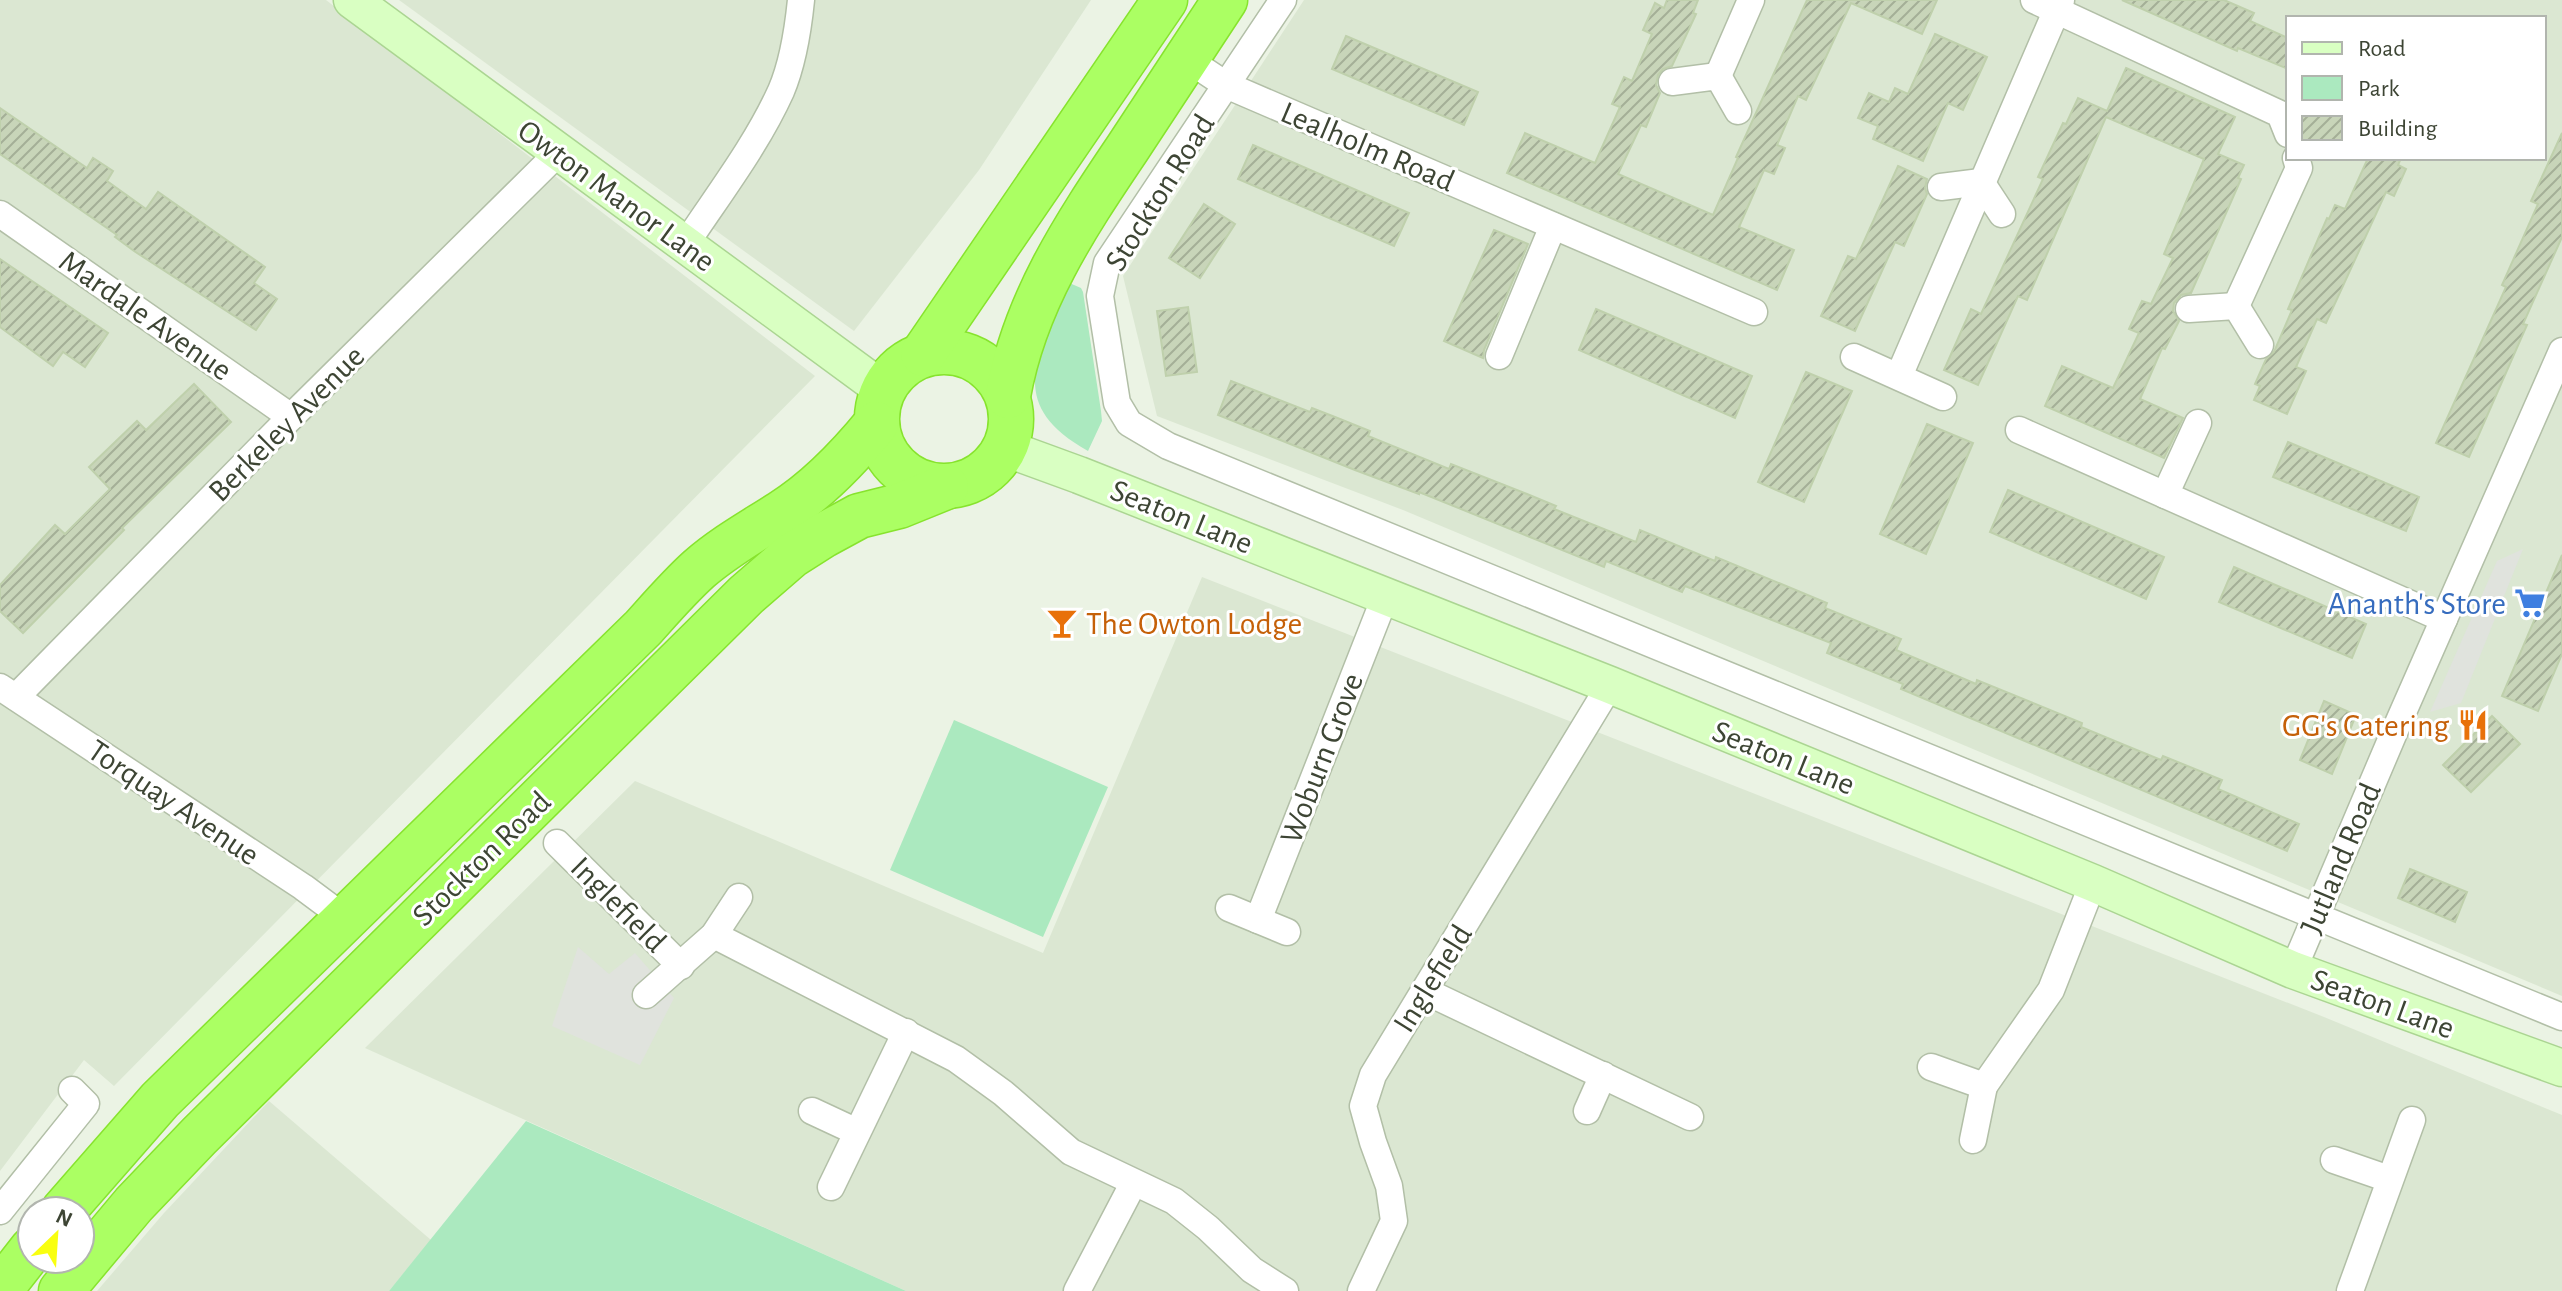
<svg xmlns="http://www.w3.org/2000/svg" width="2562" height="1291" font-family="'Alegreya Sans',sans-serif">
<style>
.residential{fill:#dbe7d2;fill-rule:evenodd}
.green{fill:#abe9bf}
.parking{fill:#e0e3dd}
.building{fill:url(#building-hatch);stroke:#bfd0ac;stroke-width:2}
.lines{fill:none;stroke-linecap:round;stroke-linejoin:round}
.street-casing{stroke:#b2bfa7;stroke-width:29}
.secondary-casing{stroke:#abd592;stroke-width:39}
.highway-casing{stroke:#87e32e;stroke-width:47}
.street{stroke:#fff;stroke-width:26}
.secondary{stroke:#d9ffc2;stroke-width:36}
.highway{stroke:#abff63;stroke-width:44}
.labels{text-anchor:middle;stroke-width:6;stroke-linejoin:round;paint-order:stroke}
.street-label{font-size:32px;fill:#3d4534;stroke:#fff}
.shop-label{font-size:32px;fill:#366cbe;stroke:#fff;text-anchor:end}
.food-label{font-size:32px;fill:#c56008;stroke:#fff;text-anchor:start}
</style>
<defs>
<pattern id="building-hatch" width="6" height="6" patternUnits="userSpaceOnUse" patternTransform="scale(2)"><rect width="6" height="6" fill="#c8d5b9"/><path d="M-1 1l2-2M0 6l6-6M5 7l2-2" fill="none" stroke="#a4af97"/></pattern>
</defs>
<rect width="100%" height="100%" fill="#ebf3e4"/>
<!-- residential -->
<g class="residential">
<polygon points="0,0 326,0 815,376 114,1086 84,1060 0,1171"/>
<polygon points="399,0 1091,0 979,170 854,331"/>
<path d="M1304,0H2562V996L1403,510L1157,416L1123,276ZM2288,18H2544V158H2288Z"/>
<polygon points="1202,577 2324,1017 2562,1115 2562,1291 906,1291 365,1048 635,781 1043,953"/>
<polygon points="269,1101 431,1240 389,1291 97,1291 164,1213"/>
</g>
<!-- green -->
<g class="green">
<path d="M1067,282L1081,288L1083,292L1101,411L1102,421L1088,451C1003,404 1039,354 1067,282Z"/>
<polygon points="954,720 1108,787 1043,937 890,870"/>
<polygon points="526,1121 906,1291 389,1291"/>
</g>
<!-- parking -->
<g class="parking">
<polygon points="2523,549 2461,703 2430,712 2497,561"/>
<polygon points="578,947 609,974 635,953 674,998 640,1065 552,1026"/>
</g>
<!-- building -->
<g class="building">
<polygon points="1667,0 1698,0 1693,13 1696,14 1672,66 1663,69 1658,75 1656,85 1660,93 1646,127 1641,125 1618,174 1713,215 1738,158 1736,157 1807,0 1937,0 1922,34 1851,3 1806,100 1798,96 1777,145 1785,148 1774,174 1764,170 1739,227 1794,250 1777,290 1507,173 1525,133 1595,163 1620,107 1612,104 1624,77 1632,81 1652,34 1643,30 1655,3 1664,8"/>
<polygon points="2122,0 2224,0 2254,13 2250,21 2288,38 2288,69 2238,48 2237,51"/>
<polygon points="1935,34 1987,57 1963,110 1948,103 1923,161 1873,139 1878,126 1858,118 1869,93 1889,102 1895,88 1908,94"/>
<polygon points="1346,36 1478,92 1464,125 1332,69"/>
<polygon points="2126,68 2235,117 2218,154 2244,165 2238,178 2241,179 2191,293 2181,295 2174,303 2173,311 2179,321 2165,349 2162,348 2140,399 2183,418 2164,458 2045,406 2062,366 2113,388 2139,333 2129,329 2142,301 2151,304 2173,258 2164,254 2204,159 2106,117 2027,300 2018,296 1978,385 1944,370 1971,309 1981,314 2043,179 2038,177 2063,123 2066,124 2078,98 2107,111"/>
<polygon points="0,108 87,168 93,158 113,171 107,181 146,209 158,192 265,267 254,283 277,299 256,330 134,251 115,237 117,235 0,154"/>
<polygon points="2562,133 2562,237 2523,324 2527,325 2469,457 2436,443 2506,287 2502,285 2538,204 2531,201"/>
<polygon points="1253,145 1409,213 1394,246 1238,179"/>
<polygon points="2368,158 2401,158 2398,165 2406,169 2394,196 2386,192 2326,323 2317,319 2296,367 2306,371 2287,414 2254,400 2260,386 2255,384 2266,359 2274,352 2292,310 2288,309 2327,218 2329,219 2335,205 2345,209"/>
<polygon points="1898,166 1927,179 1925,188 1927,194 1904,246 1895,242 1855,331 1821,316 1848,256 1856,259"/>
<polygon points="1204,204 1235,224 1200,278 1169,258"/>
<polygon points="1494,230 1528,244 1484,350 1483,358 1444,341"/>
<polygon points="0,259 108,333 85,367 63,352 53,366 0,327"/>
<polygon points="1188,307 1197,372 1166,376 1157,311"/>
<polygon points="1596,309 1752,376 1735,418 1579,350"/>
<polygon points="1806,372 1852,391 1804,502 1758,482"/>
<polygon points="1231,381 1310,412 1312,408 1335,417 1370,431 1368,436 1449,469 1451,464 1527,494 1556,506 1554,509 1636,542 1640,530 1715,561 1716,557 1827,603 1825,608 1901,639 1896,650 1976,684 1977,680 2082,723 2081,727 2122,744 2161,760 2163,756 2222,780 2218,789 2299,824 2287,851 1901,689 1903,684 1827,653 1831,643 1685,586 1682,592 1606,561 1604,567 1419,492 1419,494 1355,470 1218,415"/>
<polygon points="194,384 231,422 122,528 124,530 23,633 0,611 0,585 55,525 65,534 110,489 89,467 137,421 146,430"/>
<polygon points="1927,424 1973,443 1926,554 1880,534"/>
<polygon points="2288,442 2419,497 2406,531 2273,477"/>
<polygon points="2008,490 2164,557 2146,599 1990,532"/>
<polygon points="2562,555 2562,654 2538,711 2502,696"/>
<polygon points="2234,567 2366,624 2352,658 2219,602"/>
<polygon points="2324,701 2356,715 2332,774 2300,760"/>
<polygon points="2492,716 2520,744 2471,792 2443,765"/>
<polygon points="2410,869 2467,892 2455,922 2398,898"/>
</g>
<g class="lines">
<defs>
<g id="street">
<polyline points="1283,0 1107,263 1100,296 1117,403 1129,423 1168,446 2562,1017"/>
<polyline points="2034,0 2280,114 2288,134"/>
<polyline points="1187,59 1226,85 1754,312"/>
<polyline points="1718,76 1751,0"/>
<polyline points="1672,82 1718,76 1738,111"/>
<polyline points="1941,187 1981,182 2002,214"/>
<polyline points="0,214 291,417"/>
<path d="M685,245C718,195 756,146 781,91C793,63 798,30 801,0"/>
<polyline points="2236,306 2299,168 2296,158"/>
<polyline points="2189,309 2236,306 2260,345"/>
<polyline points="1499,356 1553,226"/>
<polyline points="1854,357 1943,397"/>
<polyline points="1899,376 2061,0"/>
<polyline points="2019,430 2444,619"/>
<polyline points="2165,495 2198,423"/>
<polyline points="0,687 303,887 346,919"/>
<polyline points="16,697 291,417 559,152"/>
<polyline points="557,843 681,966"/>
<polyline points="1229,908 1287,932"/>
<polyline points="1258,920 1385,597"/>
<polyline points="714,935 956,1059 1003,1093 1071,1152 1174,1201 1208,1228 1252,1270 1285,1291"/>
<polyline points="2293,970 2396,728 2562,351"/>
<polyline points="1425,991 1690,1117"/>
<polyline points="646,995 714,935 739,897"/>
<polyline points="1931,1067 1984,1086 1973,1140"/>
<polyline points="1984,1086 2051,990 2093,883"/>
<polyline points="812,1111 857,1132"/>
<polyline points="1587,1111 1603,1075"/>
<polyline points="2334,1160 2389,1179"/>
<polyline points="831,1187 906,1032"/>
<polyline points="0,1211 86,1104 72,1090"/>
<polyline points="1077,1291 1133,1184"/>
<polyline points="1361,1291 1394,1221 1389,1186 1373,1142 1363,1106 1373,1075 1610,685"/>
<polyline points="2350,1291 2412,1120"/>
</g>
<g id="secondary">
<polyline points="352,0 882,389"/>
<polyline points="1005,448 1079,475 1610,685 2093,883 2293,970 2562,1068"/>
</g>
<g id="highway">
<circle cx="944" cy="419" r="67"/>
<polyline points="923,354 1165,0"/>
<path d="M1008,396C1024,303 1075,226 1127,149C1160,99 1192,50 1225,0"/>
<path d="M63,1211L160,1100L643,628C661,608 679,587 699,569C724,547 753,531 781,513C818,490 849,457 876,424"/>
<polyline points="0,1290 32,1249"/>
<polyline points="61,1291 134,1204 199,1136 746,595 791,556 824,535 859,516 899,506 946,487"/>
</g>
</defs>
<!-- street casing -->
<use href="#street" class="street-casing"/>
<!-- secondary casing -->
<use href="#secondary" class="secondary-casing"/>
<!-- highway casing -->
<use href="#highway" class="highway-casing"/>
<!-- street -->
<use href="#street" class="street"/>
<!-- secondary -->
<use href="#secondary" class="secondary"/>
<!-- highway -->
<use href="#highway" class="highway"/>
</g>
<!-- icons -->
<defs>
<symbol id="supermarket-bare" viewBox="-9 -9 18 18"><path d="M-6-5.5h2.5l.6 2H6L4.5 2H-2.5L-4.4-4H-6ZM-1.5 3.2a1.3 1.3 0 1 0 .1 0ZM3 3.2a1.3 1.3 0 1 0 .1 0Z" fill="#3f7fe0" stroke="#fff" stroke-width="2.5" paint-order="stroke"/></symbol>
<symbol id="bar-bare" viewBox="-9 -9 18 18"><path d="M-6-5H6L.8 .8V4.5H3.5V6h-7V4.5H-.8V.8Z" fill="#e8710a" stroke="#fff" stroke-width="2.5" paint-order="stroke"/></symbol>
<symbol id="restaurant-bare" viewBox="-9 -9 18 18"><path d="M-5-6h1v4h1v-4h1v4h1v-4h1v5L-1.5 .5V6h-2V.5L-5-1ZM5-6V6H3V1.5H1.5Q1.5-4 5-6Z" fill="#e8710a" stroke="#fff" stroke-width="2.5" paint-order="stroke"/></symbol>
</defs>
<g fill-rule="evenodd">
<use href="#supermarket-bare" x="2508" y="581" width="44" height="44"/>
<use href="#bar-bare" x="1040" y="601" width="44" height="44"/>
<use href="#restaurant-bare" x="2451" y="703" width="44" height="44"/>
</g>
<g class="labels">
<!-- street labels -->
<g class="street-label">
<text transform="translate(1368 146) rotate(23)" y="11">Lealholm Road</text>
<text transform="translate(1159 192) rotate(-58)" y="11">Stockton Road</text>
<text transform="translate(617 195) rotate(36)" y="11">Owton Manor Lane</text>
<text transform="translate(146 315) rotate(35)" y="11">Mardale Avenue</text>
<text transform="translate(286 423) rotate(-45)" y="11">Berkeley Avenue</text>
<text transform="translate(1182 516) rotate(22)" y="11">Seaton Lane</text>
<text transform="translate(1784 757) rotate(22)" y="11">Seaton Lane</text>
<text transform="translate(1321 758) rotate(-69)" y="11">Woburn Grove</text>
<text transform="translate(174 802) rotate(34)" y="11">Torquay Avenue</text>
<text transform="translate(481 858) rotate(-44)" y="11">Stockton Road</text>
<text transform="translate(2340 858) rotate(-67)" y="11">Jutland Road</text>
<text transform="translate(619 904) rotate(45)" y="11">Inglefield</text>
<text transform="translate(1432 978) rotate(-58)" y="11">Inglefield</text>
<text transform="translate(2383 1003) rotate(20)" y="11">Seaton Lane</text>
</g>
<!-- shop labels -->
<g class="shop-label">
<text x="2506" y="614">Ananth's Store</text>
</g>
<!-- food labels -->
<g class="food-label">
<text x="1086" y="634">The Owton Lodge</text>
<text x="2449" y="736" text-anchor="end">GG's Catering</text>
</g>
</g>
<!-- legend -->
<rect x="2286" y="16" width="260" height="144" fill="#ffffff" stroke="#b1b5ae" stroke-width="2"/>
<rect x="2302" y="42" width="40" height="12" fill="#d9ffc2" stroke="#b1b5ae" stroke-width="2"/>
<text x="2358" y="56" font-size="24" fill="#3d4534">Road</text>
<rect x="2302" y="76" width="40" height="24" fill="#abe9bf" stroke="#b1b5ae" stroke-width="2"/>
<text x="2358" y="96" font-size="24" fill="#3d4534">Park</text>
<rect x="2302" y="116" width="40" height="24" fill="url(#building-hatch)" stroke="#b1b5ae" stroke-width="2"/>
<text x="2358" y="136" font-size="24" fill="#3d4534">Building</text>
<!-- north arrow -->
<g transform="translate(56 1235) rotate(25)"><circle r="38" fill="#ffffff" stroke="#b1b5ae" stroke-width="2"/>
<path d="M0-6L14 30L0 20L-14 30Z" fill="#f9ff0f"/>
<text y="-12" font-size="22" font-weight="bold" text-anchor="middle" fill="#3d4534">N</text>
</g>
</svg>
